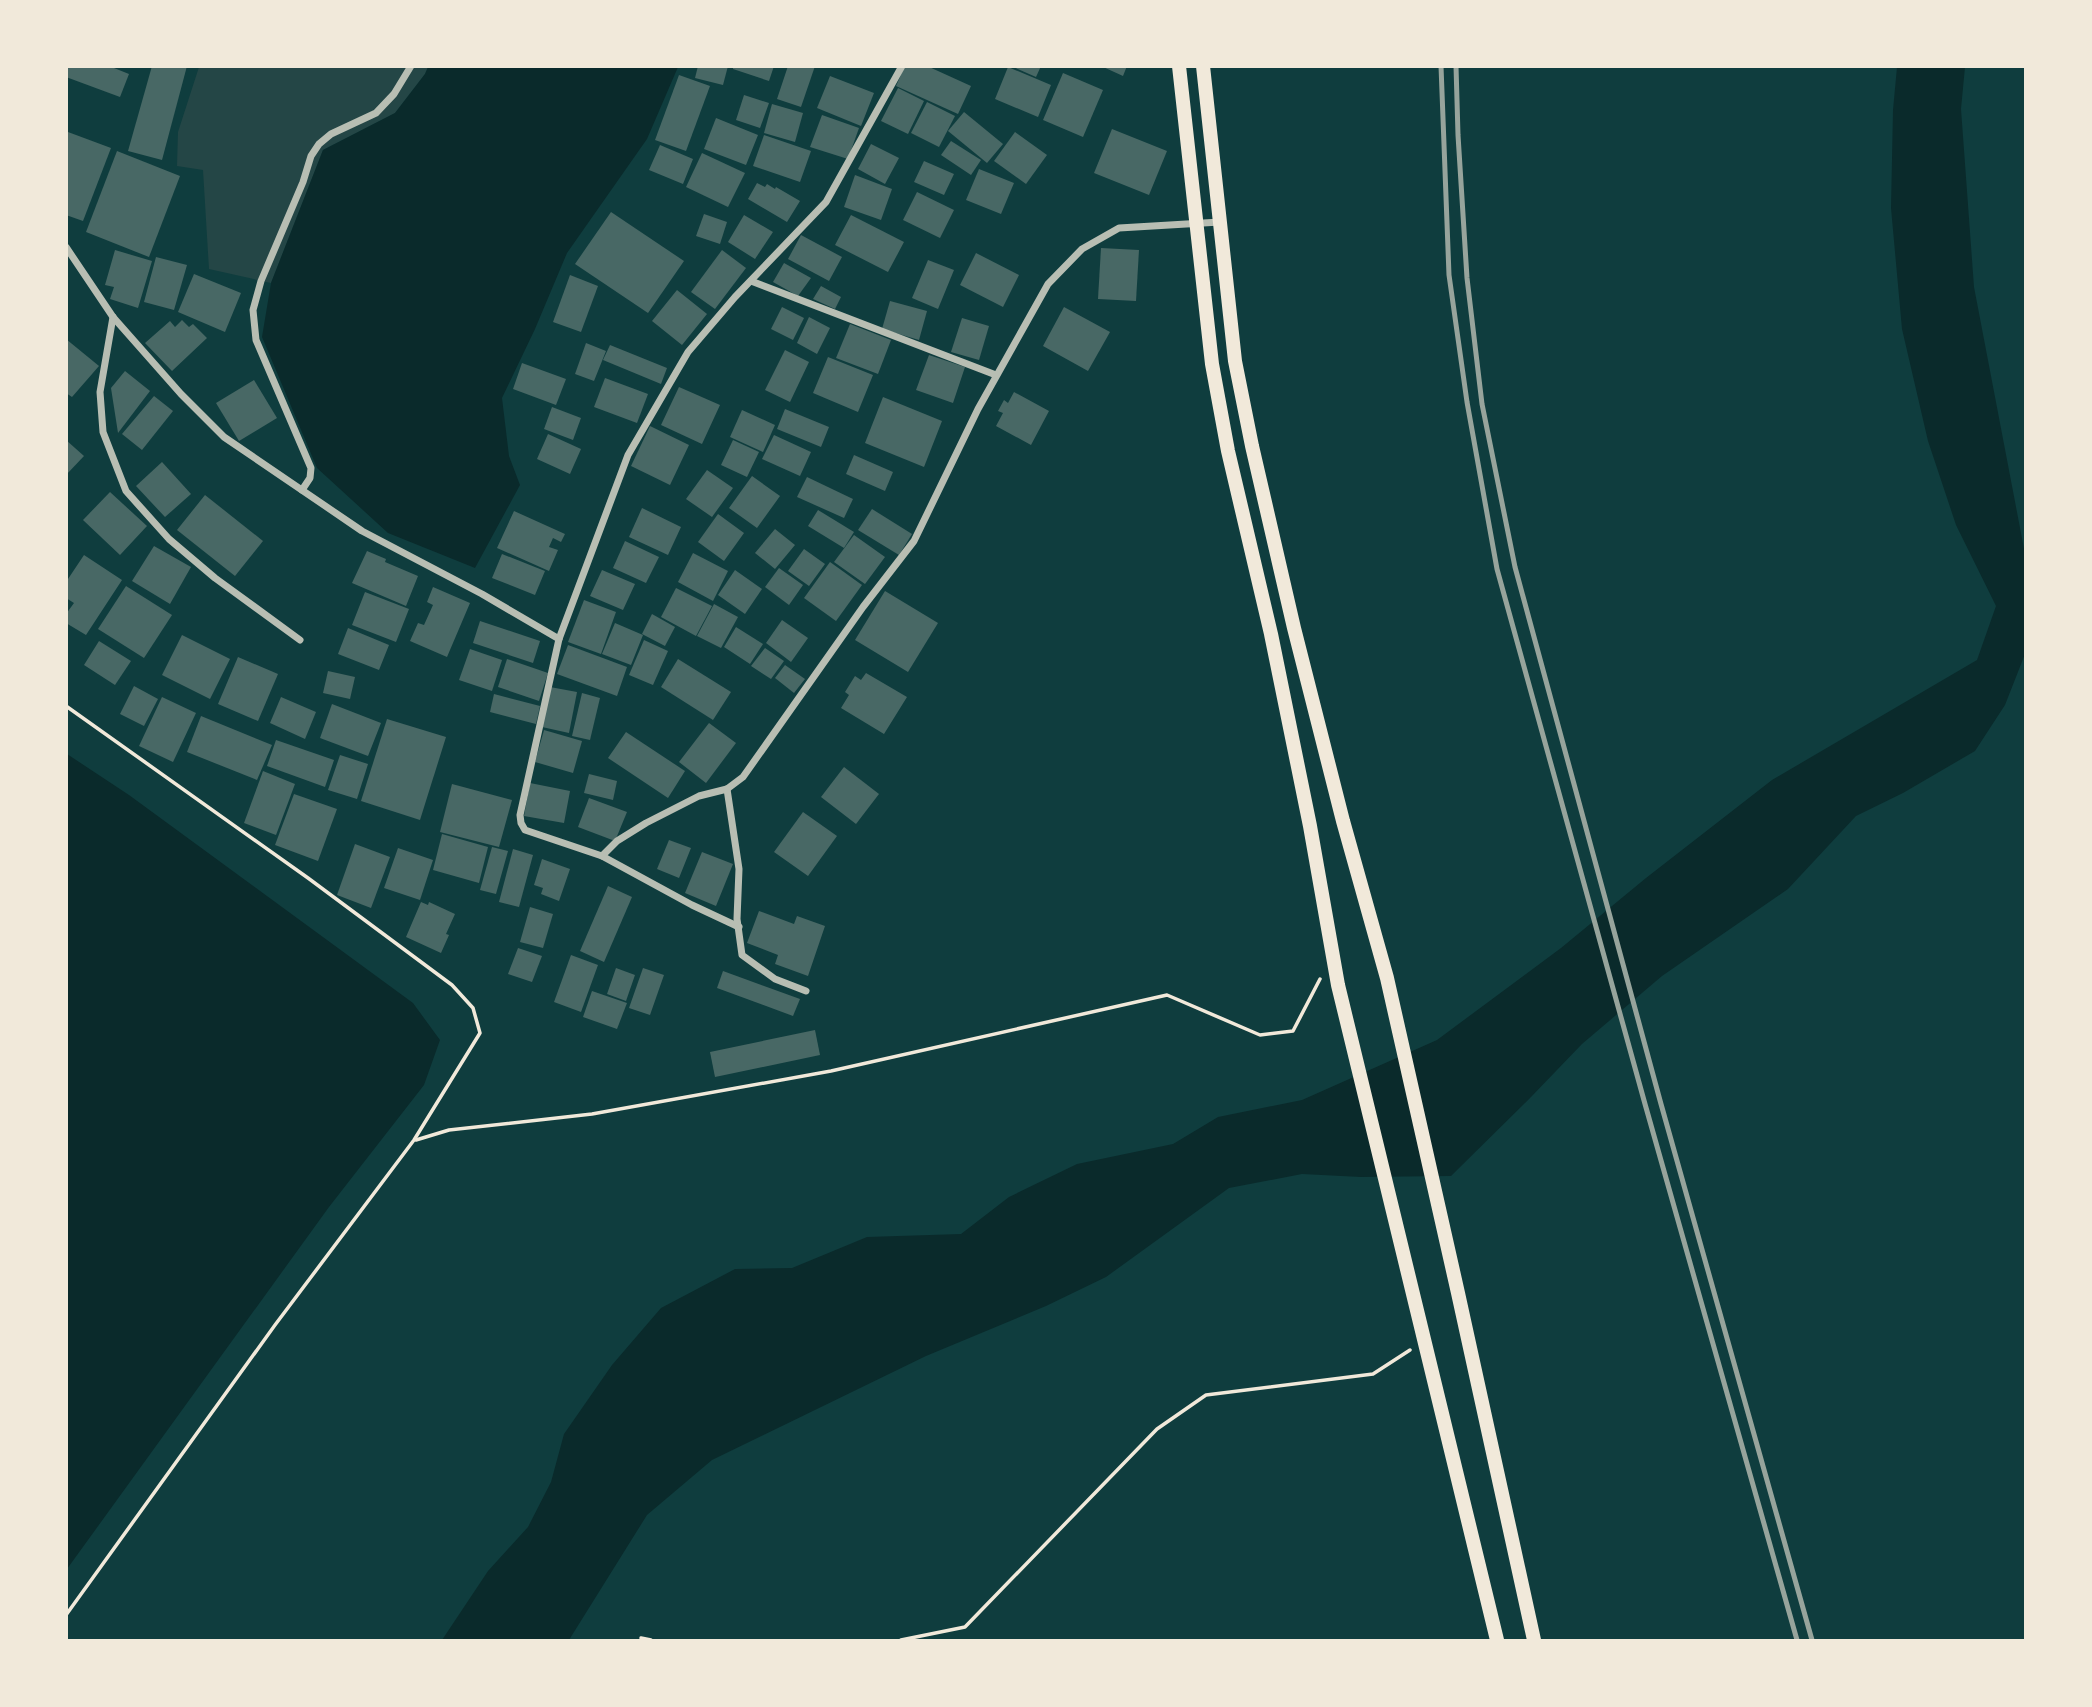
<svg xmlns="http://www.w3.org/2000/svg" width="2092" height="1707" font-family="Cabin,sans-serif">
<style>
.green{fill:#244646}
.water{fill:#0a2a2b}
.building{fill:#486865}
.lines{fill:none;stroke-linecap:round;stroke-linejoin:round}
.path{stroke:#f1e9da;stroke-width:3.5}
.minor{stroke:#b8beb3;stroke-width:7}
.trunk{stroke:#f1e9da;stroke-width:14}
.rail{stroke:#97a49c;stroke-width:5}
</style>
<rect width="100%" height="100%" fill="#0f3d3e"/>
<!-- green -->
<polygon class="green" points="199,67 428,67 425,74 395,113 323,150 271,283 209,269 203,170 177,166 178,132"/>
<!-- water -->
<g class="water">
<polygon points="428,67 678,67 647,139 567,253 535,329 502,398 509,456 520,485 475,568 388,533 317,468 262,337 271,283 323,150 395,113 425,74"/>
<polygon points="1897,67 1965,67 1961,109 1974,287 2025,554 2025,654 2005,705 1975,751 1903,793 1856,816 1788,889 1662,976 1582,1044 1531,1097 1451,1176 1361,1177 1302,1174 1229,1188 1106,1277 1046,1306 926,1356 712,1460 647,1515 569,1640 442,1640 488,1571 528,1527 551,1482 564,1434 612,1365 661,1308 735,1269 792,1268 867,1237 961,1234 1009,1197 1077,1164 1173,1144 1218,1117 1302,1100 1437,1040 1561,948 1646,878 1772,780 1977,660 1996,606 1956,525 1928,441 1902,329 1891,208 1893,110"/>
<polygon points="67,754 129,795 413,1003 440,1040 424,1085 329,1207 67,1569"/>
</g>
<!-- building -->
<g class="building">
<polygon points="66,66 109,66 129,74 120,97 66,77"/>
<polygon points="152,66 187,66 162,160 128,151"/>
<polygon points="698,66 728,66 723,85 695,78"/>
<polygon points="733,66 774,66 769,81 733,69"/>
<polygon points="788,66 815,66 801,107 777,99"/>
<polygon points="905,66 927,66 971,86 958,114 896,86"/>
<polygon points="1011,66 1041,66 1036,77"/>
<polygon points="1101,66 1127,66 1123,76"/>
<polygon points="1008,67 1051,85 1038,117 995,99"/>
<polygon points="1063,73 1103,90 1083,137 1043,120"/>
<polygon points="679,75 710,86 686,151 655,140"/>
<polygon points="830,76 874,93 861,126 817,108"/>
<polygon points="898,88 924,101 908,134 881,121"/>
<polygon points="744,95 769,103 760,128 736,120"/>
<polygon points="927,102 955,116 939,147 911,133"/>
<polygon points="772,104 803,113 795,142 764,133"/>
<polygon points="964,112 1003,144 987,163 948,131"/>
<polygon points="822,115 859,128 848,159 810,147"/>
<polygon points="716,118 758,135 746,165 704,149"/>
<polygon points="1112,129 1167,151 1149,195 1094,173"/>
<polygon points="68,132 111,148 83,221 66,215"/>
<polygon points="1015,132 1047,155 1026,184 994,161"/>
<polygon points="764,135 811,151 800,182 753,166"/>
<polygon points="951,141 981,160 971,175 941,155"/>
<polygon points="871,144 899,158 885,184 858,169"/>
<polygon points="660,145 693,159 683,184 649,170"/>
<polygon points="117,151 180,176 149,257 86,232"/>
<polygon points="702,153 745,173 728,207 686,187"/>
<polygon points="924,161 954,174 944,195 914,182"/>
<polygon points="979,169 1014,183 1001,214 966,200"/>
<polygon points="855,175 892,189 881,220 844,207"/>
<polygon points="757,183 765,187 767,184 775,189 776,187 800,201 787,222 748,199"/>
<polygon points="917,192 954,210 940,238 903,220"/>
<polygon points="611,212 684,261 648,313 575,264"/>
<polygon points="704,214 727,222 720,244 696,236"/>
<polygon points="744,215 773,232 755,259 728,242"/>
<polygon points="851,215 904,242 888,272 835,245"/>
<polygon points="801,235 842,257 829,281 788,259"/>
<polygon points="1101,248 1139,250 1136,301 1098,299"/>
<polygon points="115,250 152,261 138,308 110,299 114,287 105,285"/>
<polygon points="722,250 746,268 715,309 691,292"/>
<polygon points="976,253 1019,275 1003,307 960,285"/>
<polygon points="156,257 187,265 174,310 144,302"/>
<polygon points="928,260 954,270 938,309 912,298"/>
<polygon points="784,263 811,278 798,296 773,282"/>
<polygon points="194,274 241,293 225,332 178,312"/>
<polygon points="570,275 598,286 581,332 553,322"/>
<polygon points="821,286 841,297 835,309 813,299"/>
<polygon points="677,290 707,314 682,345 652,321"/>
<polygon points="890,301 927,311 919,340 882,329"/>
<polygon points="782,307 804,318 793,340 771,329"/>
<polygon points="1064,307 1110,332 1088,371 1043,346"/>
<polygon points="809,317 830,328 817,354 797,343"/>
<polygon points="962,318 989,326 979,360 951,352"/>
<polygon points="182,320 189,327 193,324 207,338 172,371 145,343 170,321 175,327"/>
<polygon points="850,324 891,340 878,374 836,358"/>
<polygon points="66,339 99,366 72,397 66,393"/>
<polygon points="586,343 606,351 594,381 575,374"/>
<polygon points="610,345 667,368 661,384 603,360"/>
<polygon points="785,350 809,362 790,402 765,390"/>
<polygon points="929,355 965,367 953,403 916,390"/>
<polygon points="828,357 873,375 858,412 813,393"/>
<polygon points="522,363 566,379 556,405 513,389"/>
<polygon points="125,371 150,391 118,433 111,388"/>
<polygon points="605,378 648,394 637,423 594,407"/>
<polygon points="254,380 277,418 239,441 216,403"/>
<polygon points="679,387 720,405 702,444 661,425"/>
<polygon points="1014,392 1049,411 1031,445 996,426 1003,413 998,411 1004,400 1008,403"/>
<polygon points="154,396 173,411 142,450 122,434"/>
<polygon points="883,397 942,421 924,467 865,443"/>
<polygon points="552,407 581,418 573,440 544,429"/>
<polygon points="785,409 829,427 821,447 777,429"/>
<polygon points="742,410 775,425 763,452 730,437"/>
<polygon points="650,426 689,445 670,485 631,466"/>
<polygon points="548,434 581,449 570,474 537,459"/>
<polygon points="774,435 811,452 800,476 762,459"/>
<polygon points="66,440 84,456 66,475"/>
<polygon points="733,440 759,452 747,477 721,465"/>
<polygon points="854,455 893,472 885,491 846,474"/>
<polygon points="162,462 191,494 165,517 136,486"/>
<polygon points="707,470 733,488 712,517 686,499"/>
<polygon points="752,476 780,496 757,528 729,508"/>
<polygon points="807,477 853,499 844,518 797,497"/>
<polygon points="110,492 147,526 120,555 83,520"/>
<polygon points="205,495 263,541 235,576 177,530"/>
<polygon points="642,508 681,527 668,555 629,537"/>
<polygon points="872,509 912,534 899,555 858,530"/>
<polygon points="818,510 854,532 844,548 808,526"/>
<polygon points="514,511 565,534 561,542 553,538 549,547 558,550 549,571 497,548"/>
<polygon points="718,514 744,533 724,561 698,542"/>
<polygon points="775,529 795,545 775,569 755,553"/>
<polygon points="854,535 885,557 865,584 834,562"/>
<polygon points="625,541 659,557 646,583 613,568"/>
<polygon points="154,546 191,567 170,604 132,581"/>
<polygon points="804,549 825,564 809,586 788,571"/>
<polygon points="367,551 386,559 385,562 418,576 406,606 352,583"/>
<polygon points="693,553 728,571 713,601 678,582"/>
<polygon points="502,554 545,571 535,595 492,578"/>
<polygon points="84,555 122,580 86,635 66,623 66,614 74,603 66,598 66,582"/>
<polygon points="830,562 862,585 836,621 804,598"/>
<polygon points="779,568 803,585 789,605 765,587"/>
<polygon points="602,570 635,584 623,610 590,596"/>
<polygon points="735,570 762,589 745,614 718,595"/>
<polygon points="126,586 172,615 144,658 98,629"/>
<polygon points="433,587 470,603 447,657 410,641 418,623 424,625 433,605 427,602"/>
<polygon points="676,588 712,606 696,636 661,617"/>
<polygon points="885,591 938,623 908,672 855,640"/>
<polygon points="365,592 409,609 396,642 352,625"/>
<polygon points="584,600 616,612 601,654 568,642"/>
<polygon points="714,604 738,617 721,648 697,636"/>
<polygon points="652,614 675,627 665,646 642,634"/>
<polygon points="782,620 808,638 791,662 766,643"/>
<polygon points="480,621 540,641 533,663 473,643"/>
<polygon points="615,623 643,635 631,665 602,654"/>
<polygon points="736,627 763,644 750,664 724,647"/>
<polygon points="348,628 389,645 379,670 338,654"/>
<polygon points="182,635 230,659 210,699 162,675"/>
<polygon points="644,640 668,651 653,685 629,675"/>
<polygon points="99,641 131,661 115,685 84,665"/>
<polygon points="568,645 627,667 617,696 557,674"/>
<polygon points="765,648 784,661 771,679 751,666"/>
<polygon points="470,649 502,660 492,691 459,680"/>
<polygon points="238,657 278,674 258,721 218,704"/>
<polygon points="507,659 548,673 539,701 498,687"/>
<polygon points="678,659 731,692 713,720 661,687"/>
<polygon points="785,665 805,679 794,693 775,678"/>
<polygon points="328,671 355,677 350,699 323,693"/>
<polygon points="866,673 907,697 884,734 841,708 849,695 845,692 855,676 861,680"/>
<polygon points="134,686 158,699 144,726 120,714"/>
<polygon points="550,687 577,692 569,733 542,727"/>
<polygon points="582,693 600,698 590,740 572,736"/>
<polygon points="494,694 540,706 536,724 490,712"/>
<polygon points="162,697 196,713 173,762 139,746"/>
<polygon points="281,697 316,712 305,739 270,723"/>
<polygon points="332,704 381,723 368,756 320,738"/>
<polygon points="201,716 272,745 257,780 187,752"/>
<polygon points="387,719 446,737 420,820 361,801"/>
<polygon points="709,723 736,743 706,783 679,762"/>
<polygon points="544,730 582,741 573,773 535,762"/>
<polygon points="626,732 685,771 668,798 608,758"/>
<polygon points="276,740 334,760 325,787 267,766"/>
<polygon points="340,755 368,764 357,799 328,790"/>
<polygon points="844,767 879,794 856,824 821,797"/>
<polygon points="263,771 295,784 276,835 244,823"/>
<polygon points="589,774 617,781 613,800 584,793"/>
<polygon points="530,783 570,791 564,823 524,816"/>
<polygon points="452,784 512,800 499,847 440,832"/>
<polygon points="294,794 337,809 318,861 275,845"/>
<polygon points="589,798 627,812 615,841 578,827"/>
<polygon points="803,812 837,836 808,876 774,852"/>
<polygon points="442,834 488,847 479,883 433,870"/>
<polygon points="669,840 691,848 679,878 657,869"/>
<polygon points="355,844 390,857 371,908 337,895"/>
<polygon points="492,847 508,851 496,894 480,890"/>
<polygon points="398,848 433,860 420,900 384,888"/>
<polygon points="513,849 533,855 519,907 499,902"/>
<polygon points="702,852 733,864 716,906 685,893"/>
<polygon points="542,859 570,869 559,901 541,894 543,888 534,885"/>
<polygon points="608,886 632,897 604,962 580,951"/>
<polygon points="421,902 428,905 429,902 455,914 446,934 449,935 441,953 406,937"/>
<polygon points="530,907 553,914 543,948 520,942"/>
<polygon points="759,911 794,924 797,916 825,926 808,976 775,964 778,955 747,943"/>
<polygon points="518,948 542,956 532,982 508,974"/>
<polygon points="571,955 598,965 581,1012 554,1002"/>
<polygon points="616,968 635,975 626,1001 607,994"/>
<polygon points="643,968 664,975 650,1015 629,1008"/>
<polygon points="723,971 800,999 793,1016 717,988"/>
<polygon points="592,991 627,1003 617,1029 583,1017"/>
<polygon points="815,1030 820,1055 715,1077 710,1052"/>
</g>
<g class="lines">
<!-- path -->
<g class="path">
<polyline points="66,706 308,878 452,985 473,1008 480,1033 414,1140 275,1325 66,1615"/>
<polyline points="416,1140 449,1130 592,1114 831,1071 1167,995 1260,1035 1293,1031 1320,979"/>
<polyline points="641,1638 651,1640"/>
<polyline points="901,1640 965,1627 1157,1429 1206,1395 1373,1374 1410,1350"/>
</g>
<!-- minor -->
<g class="minor">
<polyline points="902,66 826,202 735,297 688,352 628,455 559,639 520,815 521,823 525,830 602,856 617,841 646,823 699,796 727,789 743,777 863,607 914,541 978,409 1048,284 1082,249 1119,228 1220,222"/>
<polyline points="66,247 113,317 181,394 224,437 362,531 482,594 559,639"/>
<polyline points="751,281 996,375"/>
<polyline points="113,317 100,392 103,432 126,491 169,539 215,578 300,640"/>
<polyline points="302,490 310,478 311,468 256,340 253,310 261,281 303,182 311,156 319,144 331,134 376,113 394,94 411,66"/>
<polyline points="727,789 739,869 737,919 742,955 775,979 806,991"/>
<polyline points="602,856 692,905 739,927"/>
</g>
<!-- trunk -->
<g class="trunk">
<polyline points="1179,66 1212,364 1228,451 1271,634 1310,826 1338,985 1497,1640"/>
<polyline points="1203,66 1235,361 1252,446 1294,628 1343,821 1387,978 1458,1293 1534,1640"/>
</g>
<!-- rail -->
<g class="rail">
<polyline points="1441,66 1449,275 1467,402 1497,569 1645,1104 1797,1640"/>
<polyline points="1456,66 1458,135 1467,278 1482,404 1515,567 1661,1104 1812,1640"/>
</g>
</g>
<!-- border -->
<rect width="2092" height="1707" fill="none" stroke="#f1e9da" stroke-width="136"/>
</svg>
